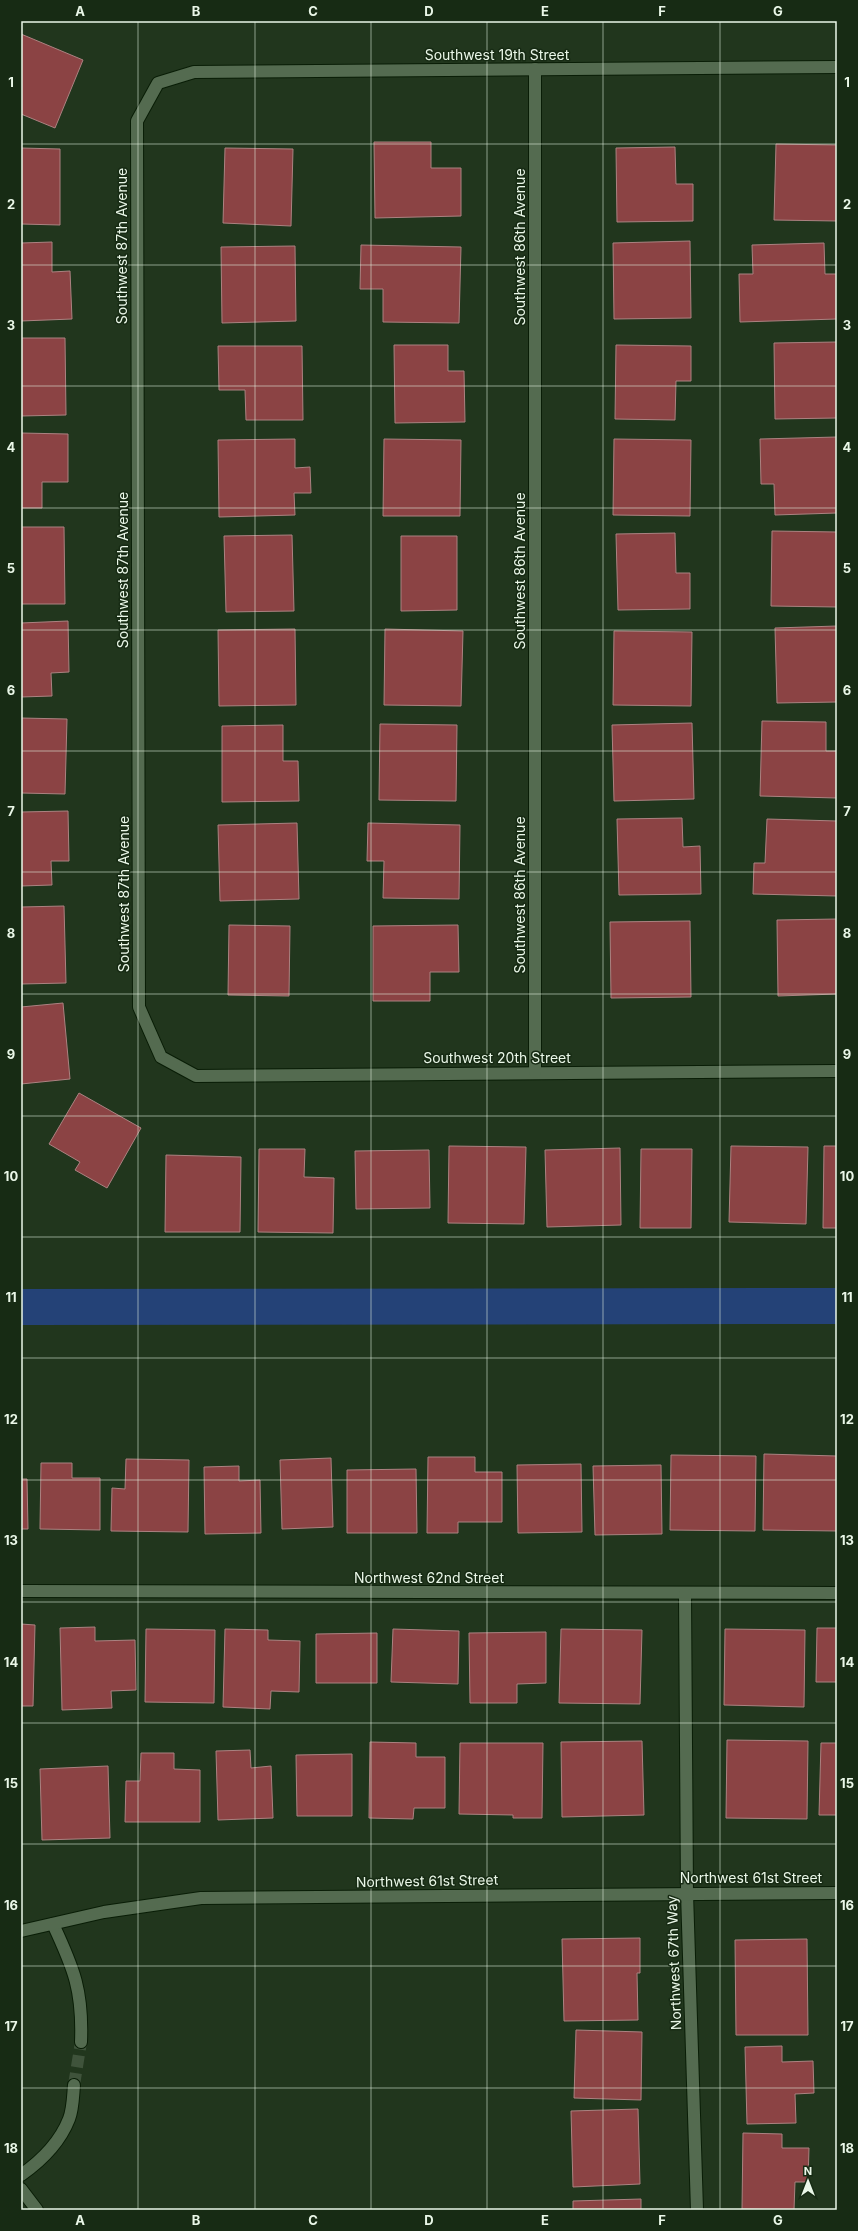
<svg xmlns="http://www.w3.org/2000/svg" width="858" height="2231" font-family="Inter,sans-serif">
<style>
.lines{fill:none;stroke-linecap:round;stroke-linejoin:round}
.canal{stroke:#244277;stroke-width:36}
.building{fill:#8b4344;stroke:#ab8281}
.minor-tunnel{stroke:#3f533b;stroke-width:12;stroke-dasharray:12 6;stroke-linecap:butt}
.minor-casing{stroke:#091d06;stroke-width:14}
.minor{stroke:#546b50;stroke-width:12}
.grid{fill:none;stroke:#eaf7e8;stroke-width:1;stroke-opacity:0.55}
.labels{text-anchor:middle;stroke-width:3;stroke-linejoin:round;paint-order:stroke}
.street-label{font-size:14px;fill:#eaf7e8;stroke:#172b14}
.neatline{fill:none;stroke:#eaf7e8;stroke-width:1.5}
.grid-label{font-size:13px;text-anchor:middle;font-weight:bold;fill:#eaf7e8}
</style>
<rect width="100%" height="100%" fill="#21361d"/>
<g class="lines">
<!-- canal -->
<polyline class="canal" points="21,1307 837,1306"/>
</g>
<!-- building -->
<g class="building">
<polygon points="21,34 83,60 55,128 21,114"/>
<polygon points="374,142 431,142 431,168 461,168 461,216 375,218"/>
<polygon points="776,144 837,145 837,221 774,220"/>
<polygon points="675,147 676,184 693,184 693,221 617,222 616,148"/>
<polygon points="21,148 60,149 60,225 21,224"/>
<polygon points="225,148 293,149 291,226 223,223"/>
<polygon points="690,241 691,318 614,319 613,243"/>
<polygon points="52,242 52,272 70,271 72,319 21,321 21,243"/>
<polygon points="824,243 825,274 837,274 837,319 740,322 739,274 753,274 752,245"/>
<polygon points="361,245 461,247 459,323 383,322 383,289 360,289"/>
<polygon points="295,246 296,321 222,323 221,247"/>
<polygon points="21,338 65,338 66,415 21,416"/>
<polygon points="837,342 837,418 775,419 774,343"/>
<polygon points="394,345 448,345 448,371 464,371 465,422 395,423"/>
<polygon points="616,345 691,346 691,381 676,381 675,420 615,419"/>
<polygon points="218,346 302,346 303,420 246,420 245,390 219,390"/>
<polygon points="21,433 68,434 68,482 42,482 42,508 21,508"/>
<polygon points="837,437 837,513 775,515 774,484 761,484 760,439"/>
<polygon points="295,439 295,468 310,467 311,493 294,493 295,515 219,517 218,440"/>
<polygon points="384,439 461,440 460,516 383,516"/>
<polygon points="614,439 691,440 690,516 613,515"/>
<polygon points="21,527 64,527 65,604 21,604"/>
<polygon points="772,531 837,532 837,607 771,606"/>
<polygon points="675,533 676,573 690,573 690,609 618,610 616,534"/>
<polygon points="292,535 294,611 226,612 224,536"/>
<polygon points="401,536 457,536 457,610 401,611"/>
<polygon points="68,621 69,672 51,673 52,696 21,697 21,623"/>
<polygon points="837,626 837,702 777,703 775,628"/>
<polygon points="295,629 296,705 219,706 218,630"/>
<polygon points="385,629 463,631 461,706 384,705"/>
<polygon points="614,631 692,632 691,706 613,705"/>
<polygon points="21,718 67,719 65,794 21,793"/>
<polygon points="762,721 826,722 826,751 837,751 837,798 760,796"/>
<polygon points="692,723 694,799 614,801 612,725"/>
<polygon points="380,724 457,725 456,801 379,800"/>
<polygon points="283,725 283,761 298,761 299,801 222,802 222,726"/>
<polygon points="68,811 69,861 51,861 52,885 21,886 21,812"/>
<polygon points="682,818 683,847 700,846 701,894 619,895 617,819"/>
<polygon points="767,819 837,821 837,896 753,894 754,863 765,863"/>
<polygon points="297,823 299,899 220,901 218,825"/>
<polygon points="368,823 460,825 459,899 383,898 384,861 367,861"/>
<polygon points="64,906 66,983 21,984 21,907"/>
<polygon points="837,919 837,994 778,996 777,920"/>
<polygon points="690,921 691,997 611,998 610,922"/>
<polygon points="229,925 290,926 289,996 228,995"/>
<polygon points="458,925 459,972 430,972 430,1001 373,1001 373,926"/>
<polygon points="63,1003 70,1079 21,1084 21,1007"/>
<polygon points="79,1093 141,1128 107,1188 75,1170 80,1162 49,1144"/>
<polygon points="449,1146 526,1147 524,1224 448,1223"/>
<polygon points="731,1146 808,1147 806,1224 729,1222"/>
<polygon points="824,1146 837,1146 837,1228 823,1228"/>
<polygon points="620,1148 621,1225 547,1227 545,1150"/>
<polygon points="259,1149 305,1149 304,1177 334,1178 333,1233 258,1232"/>
<polygon points="641,1149 692,1149 691,1228 640,1228"/>
<polygon points="429,1150 430,1208 356,1209 355,1151"/>
<polygon points="166,1155 241,1157 240,1232 165,1232"/>
<polygon points="764,1454 837,1456 837,1531 763,1530"/>
<polygon points="671,1455 756,1456 755,1531 670,1530"/>
<polygon points="428,1457 475,1457 475,1472 502,1472 502,1522 458,1522 458,1533 427,1533"/>
<polygon points="331,1458 333,1527 282,1529 280,1460"/>
<polygon points="126,1459 189,1460 188,1532 111,1531 112,1488 125,1489"/>
<polygon points="41,1463 72,1463 72,1478 100,1478 100,1530 40,1529"/>
<polygon points="581,1464 582,1532 518,1533 517,1465"/>
<polygon points="661,1465 662,1534 595,1535 593,1466"/>
<polygon points="239,1466 239,1481 260,1480 261,1533 205,1534 204,1467"/>
<polygon points="416,1469 417,1533 347,1533 347,1470"/>
<polygon points="21,1479 27,1479 28,1529 21,1529"/>
<polygon points="21,1624 35,1625 33,1706 21,1706"/>
<polygon points="95,1627 95,1641 135,1640 136,1690 111,1691 112,1708 62,1710 60,1628"/>
<polygon points="817,1628 837,1628 837,1682 816,1682"/>
<polygon points="146,1629 215,1630 214,1703 145,1702"/>
<polygon points="225,1629 268,1630 268,1640 300,1641 299,1692 271,1691 270,1709 223,1707"/>
<polygon points="393,1629 459,1631 458,1684 391,1682"/>
<polygon points="561,1629 642,1630 640,1704 559,1703"/>
<polygon points="725,1629 805,1630 804,1707 724,1705"/>
<polygon points="546,1632 546,1683 517,1684 517,1703 470,1703 469,1633"/>
<polygon points="377,1633 377,1683 316,1683 316,1634"/>
<polygon points="727,1740 808,1741 807,1819 726,1818"/>
<polygon points="642,1741 644,1815 562,1817 561,1742"/>
<polygon points="370,1742 416,1743 416,1757 445,1757 445,1808 414,1808 413,1819 369,1818"/>
<polygon points="460,1743 543,1743 542,1818 513,1818 513,1815 459,1814"/>
<polygon points="821,1743 837,1743 837,1815 819,1815"/>
<polygon points="250,1750 251,1768 271,1766 273,1818 218,1820 216,1751"/>
<polygon points="141,1753 174,1753 174,1769 200,1770 200,1822 125,1822 126,1781 140,1781"/>
<polygon points="352,1754 352,1816 297,1816 296,1755"/>
<polygon points="108,1766 110,1838 42,1840 40,1769"/>
<polygon points="640,1938 640,1973 637,1973 638,2020 564,2021 562,1939"/>
<polygon points="807,1939 808,2035 736,2035 735,1940"/>
<polygon points="576,2030 642,2032 641,2100 574,2098"/>
<polygon points="782,2046 782,2062 813,2061 814,2093 795,2094 796,2123 747,2124 745,2047"/>
<polygon points="638,2109 640,2184 573,2187 571,2111"/>
<polygon points="743,2133 782,2134 782,2148 809,2148 808,2182 795,2182 794,2210 742,2209"/>
<polygon points="641,2199 641,2210 573,2210 573,2201"/>
</g>
<g class="lines">
<!-- minor-tunnel -->
<polyline class="minor-tunnel" points="74,2085 81,2042"/>
<defs>
<g id="minor">
<polyline points="837,67 194,72 158,83 137,121 139,1007 161,1057 196,1076 837,1071"/>
<polyline points="535,69 535,1072"/>
<polyline points="21,1591 837,1593"/>
<polyline points="685,1594 687,1893 697,2210"/>
<path d="M53,1924C74,1969 83,1991 81,2042"/>
<polyline points="21,1931 104,1912 201,1898 837,1893"/>
<path d="M21,2175C41,2161 60,2142 69,2119C73,2109 73,2096 74,2085"/>
<polyline points="21,2189 37,2210"/>
</g>
</defs>
<!-- minor casing -->
<use href="#minor" class="minor-casing"/>
<!-- minor -->
<use href="#minor" class="minor"/>
</g>
<!-- grid -->
<path class="grid" d="M138,21V2210M255,21V2210M371,21V2210M487,21V2210M603,21V2210M720,21V2210M21,144H837M21,265H837M21,386H837M21,508H837M21,630H837M21,751H837M21,872H837M21,994H837M21,1116H837M21,1237H837M21,1358H837M21,1480H837M21,1602H837M21,1723H837M21,1844H837M21,1966H837M21,2088H837"/>
<g class="labels">
<!-- street labels -->
<g class="street-label">
<text x="497" y="60">Southwest 19th Street</text>
<text transform="translate(122 246) rotate(-90)" y="5">Southwest 87th Avenue</text>
<text transform="translate(520 247) rotate(-90)" y="5">Southwest 86th Avenue</text>
<text transform="translate(123 570) rotate(-90)" y="5">Southwest 87th Avenue</text>
<text transform="translate(520 571) rotate(-90)" y="5">Southwest 86th Avenue</text>
<text transform="translate(124 894) rotate(-90)" y="5">Southwest 87th Avenue</text>
<text transform="translate(520 895) rotate(-90)" y="5">Southwest 86th Avenue</text>
<text x="497" y="1063">Southwest 20th Street</text>
<text x="429" y="1583">Northwest 62nd Street</text>
<text x="751" y="1883">Northwest 61st Street</text>
<text transform="translate(427 1881) rotate(-1)" y="5">Northwest 61st Street</text>
<text transform="translate(674 1963) rotate(-92)" y="5">Northwest 67th Way</text>
</g>
</g>
<!-- border -->
<rect width="858" height="2231" fill="none" stroke="#172b14" stroke-width="44"/>
<!-- north arrow -->
<g transform="translate(808 2181)" stroke="#172b14" stroke-width="3" paint-order="stroke">
<path d="M0-3L7 15L0 10L-7 15Z" fill="#eaf7e8"/>
<text y="-6" font-size="11" font-weight="bold" text-anchor="middle" fill="#eaf7e8">N</text>
</g>
<rect x="22" y="22" width="814" height="2187" class="neatline"/>
<g class="grid-label">
<text x="80" y="16">A</text>
<text x="196" y="16">B</text>
<text x="313" y="16">C</text>
<text x="429" y="16">D</text>
<text x="545" y="16">E</text>
<text x="662" y="16">F</text>
<text x="778" y="16">G</text>
<text x="11" y="87">1</text>
<text x="847" y="87">1</text>
<text x="11" y="209">2</text>
<text x="847" y="209">2</text>
<text x="11" y="330">3</text>
<text x="847" y="330">3</text>
<text x="11" y="452">4</text>
<text x="847" y="452">4</text>
<text x="11" y="573">5</text>
<text x="847" y="573">5</text>
<text x="11" y="695">6</text>
<text x="847" y="695">6</text>
<text x="11" y="816">7</text>
<text x="847" y="816">7</text>
<text x="11" y="938">8</text>
<text x="847" y="938">8</text>
<text x="11" y="1059">9</text>
<text x="847" y="1059">9</text>
<text x="11" y="1181">10</text>
<text x="847" y="1181">10</text>
<text x="11" y="1302">11</text>
<text x="847" y="1302">11</text>
<text x="11" y="1424">12</text>
<text x="847" y="1424">12</text>
<text x="11" y="1545">13</text>
<text x="847" y="1545">13</text>
<text x="11" y="1667">14</text>
<text x="847" y="1667">14</text>
<text x="11" y="1788">15</text>
<text x="847" y="1788">15</text>
<text x="11" y="1910">16</text>
<text x="847" y="1910">16</text>
<text x="11" y="2031">17</text>
<text x="847" y="2031">17</text>
<text x="11" y="2153">18</text>
<text x="847" y="2153">18</text>
<text x="80" y="2225">A</text>
<text x="196" y="2225">B</text>
<text x="313" y="2225">C</text>
<text x="429" y="2225">D</text>
<text x="545" y="2225">E</text>
<text x="662" y="2225">F</text>
<text x="778" y="2225">G</text>
</g>
</svg>
